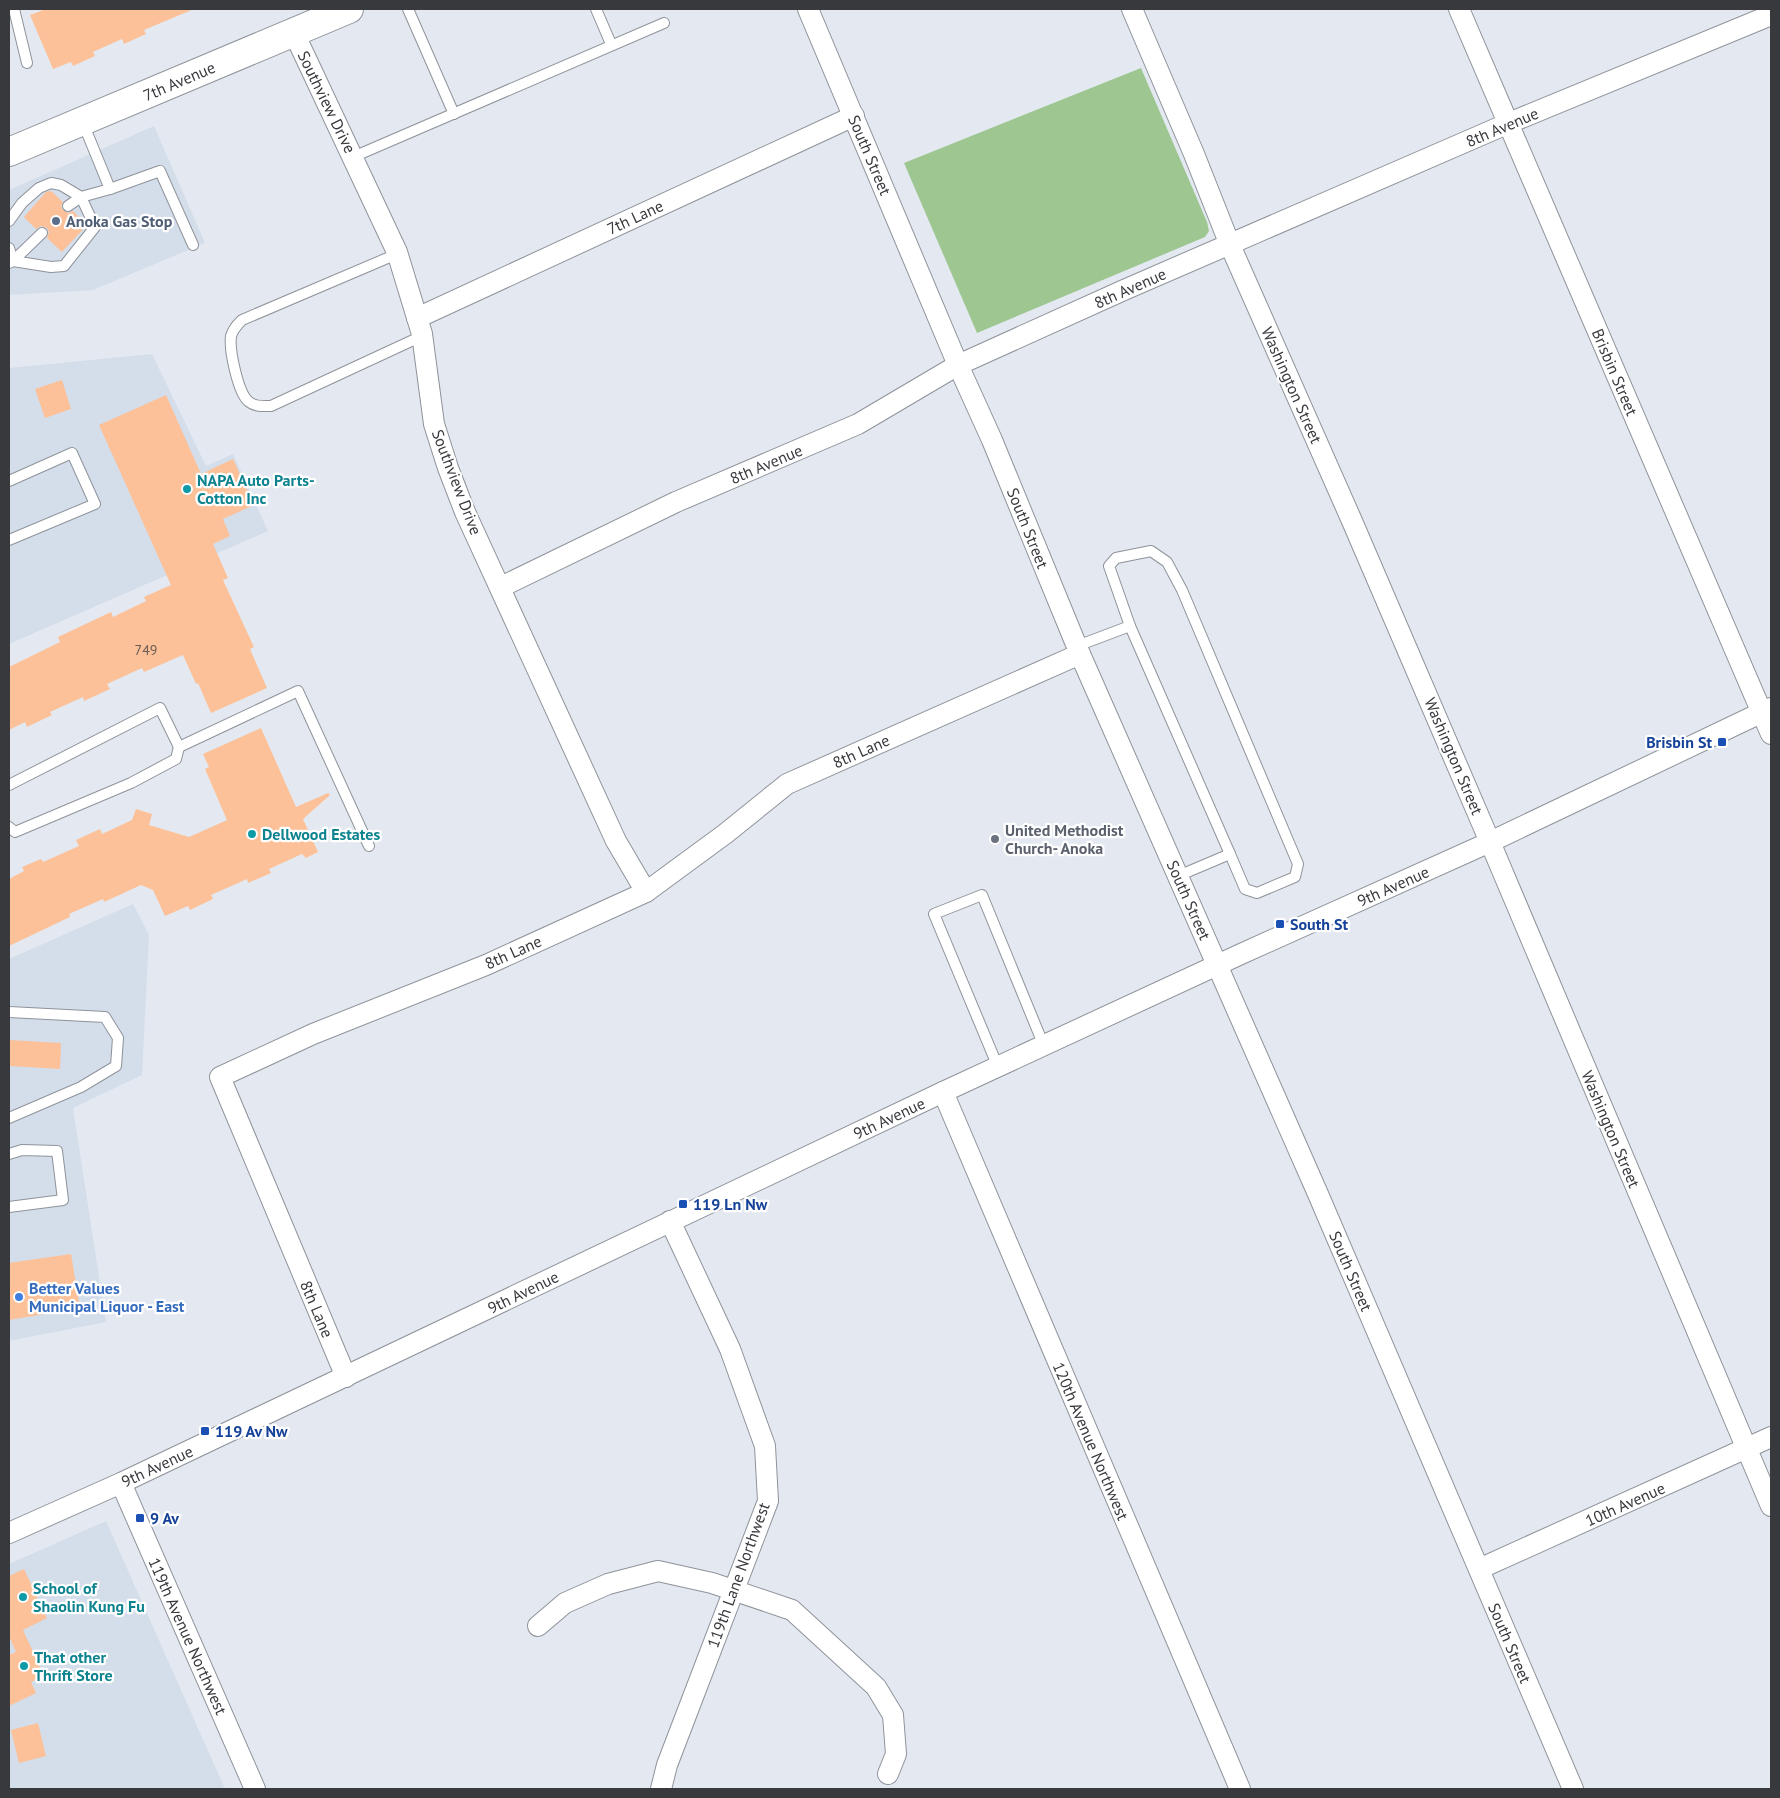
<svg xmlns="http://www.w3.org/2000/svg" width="1780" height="1798" font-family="'PT Sans',sans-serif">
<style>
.built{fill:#d4ddea}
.green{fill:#9dc690}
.building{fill:#fcc198}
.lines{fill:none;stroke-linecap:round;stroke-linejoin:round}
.lane-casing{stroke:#8e939a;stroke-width:12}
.street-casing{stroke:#8e939a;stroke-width:22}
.secondary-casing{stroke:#8e939a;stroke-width:30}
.lane{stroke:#fff;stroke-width:10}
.street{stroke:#fff;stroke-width:20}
.secondary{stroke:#fff;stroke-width:28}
.service-dot{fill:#5c6f8a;stroke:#fff;stroke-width:2}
.culture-dot{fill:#0f9aa8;stroke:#fff;stroke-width:2}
.transit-dot{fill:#1a4fb4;stroke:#fff;stroke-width:2}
.worship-dot{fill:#6b7280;stroke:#fff;stroke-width:2}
.shop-dot{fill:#3f7fe0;stroke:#fff;stroke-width:2}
.labels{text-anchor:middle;stroke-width:4.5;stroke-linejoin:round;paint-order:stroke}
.number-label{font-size:14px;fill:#685b54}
.street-label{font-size:16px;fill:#37393d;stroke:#fff}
.service-label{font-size:16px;font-weight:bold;fill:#4e5e75;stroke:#fff;text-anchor:start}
.culture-label{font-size:16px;font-weight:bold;fill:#0d838f;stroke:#fff;text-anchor:start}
.transit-label{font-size:16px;font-weight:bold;fill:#164399;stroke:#fff;text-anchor:start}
.worship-label{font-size:16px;font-weight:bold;fill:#5b616d;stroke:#fff;text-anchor:start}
.shop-label{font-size:16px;font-weight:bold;fill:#366cbe;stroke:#fff;text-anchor:start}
</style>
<rect width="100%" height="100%" fill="#e4e9f1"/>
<!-- built -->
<g class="built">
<polygon points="154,126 205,243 93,290 9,295 9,190"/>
<polygon points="152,354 206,466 233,454 268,531 9,644 9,368"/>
<polygon points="133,904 149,935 142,1075 73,1108 106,1322 9,1341 9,959"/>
<polygon points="106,1521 225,1789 9,1789 9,1564"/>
</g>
<!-- green -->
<polygon class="green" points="1141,68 1207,222 1209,231 1205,237 977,333 904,163"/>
<!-- building -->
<g class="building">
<polygon points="46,9 194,9 144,30 146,34 124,44 122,39 93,52 95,56 73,66 71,62 53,69 30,15"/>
<polygon points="51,191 63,202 61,206 63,210 68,213 73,211 87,225 62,252 47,238 49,232 47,228 41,226 36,229 24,217 46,192"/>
<polygon points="62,380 71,409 45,418 35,389"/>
<polygon points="166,395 201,474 233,459 254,505 223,519 230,536 213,544 228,578 223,580 254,647 250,649 267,688 211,713 198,683 196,684 183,655 144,672 142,668 107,684 110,689 84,701 83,697 50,712 52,715 27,727 25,722 9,730 9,667 60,642 58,637 111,612 113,617 146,601 144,597 171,585 99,425"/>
<polygon points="261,728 296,807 328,793 330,795 303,819 318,852 306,858 302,854 269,869 271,873 248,883 247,879 211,895 213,899 190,910 188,906 165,916 153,890 141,885 104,902 103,899 69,914 70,917 9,946 9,879 24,871 22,867 41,859 43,862 79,846 76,840 100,829 102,834 132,820 136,809 152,814 149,825 189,837 227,820 205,769 209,767 203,754"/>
<polygon points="9,1040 61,1043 60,1069 9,1066"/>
<polygon points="71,1254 80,1308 9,1320 9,1263"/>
<polygon points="24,1569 47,1618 23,1630 44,1676 31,1682 36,1693 9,1706 9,1655 16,1652 9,1636 9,1576"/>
<polygon points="38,1723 46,1756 19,1763 11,1730"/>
</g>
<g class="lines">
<defs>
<g id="lane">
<polyline points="14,9 27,63"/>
<polyline points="408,9 454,114"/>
<polyline points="596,9 611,44"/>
<polyline points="83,123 110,189"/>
<polyline points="353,157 664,23"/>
<polyline points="68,206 81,197 110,189 160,171 193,245"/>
<polyline points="9,221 22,203 39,188 51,183 61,185 81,197 95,227 64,266 51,267 13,261"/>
<polyline points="9,248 13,261 9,263"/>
<path d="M397,254L242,320C237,325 233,329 231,336C229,350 238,392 248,401C255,407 262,406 271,406L422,336"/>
<polyline points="13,261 42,233"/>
<polyline points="9,481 72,453 95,504 9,540"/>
<polyline points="1130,626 1230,854"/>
<polyline points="1077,646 1130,626 1109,566 1116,558 1151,551 1167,562 1182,590 1298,864 1295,877 1257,893 1245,889 1230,854 1178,876"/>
<polyline points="9,785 160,708 179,747 298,691 369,846"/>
<polyline points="9,827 15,832 131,783 176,759 179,747"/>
<polyline points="9,1012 105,1017 118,1038 116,1066 81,1087 9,1118"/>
<polyline points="998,1067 934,914 982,895 1044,1046"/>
<polyline points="9,1154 22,1150 57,1151 63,1200 9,1207"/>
</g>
<g id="street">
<polyline points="808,9 958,365 992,440 1080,654 1318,1194 1573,1789"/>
<polyline points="1132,9 1194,154 1230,245 1352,521 1490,842 1771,1506"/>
<polyline points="1459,9 1771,734"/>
<polyline points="294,33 397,252 422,334 434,424 448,468 465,512 616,841 646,892"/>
<polyline points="417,318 854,116"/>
<polyline points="501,587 676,502 858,424 958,365 1124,290 1509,123 1771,15"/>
<polyline points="943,1092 1240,1789"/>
<polyline points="346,1377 220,1077 313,1034 486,965 646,892 725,834 787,784 1080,654"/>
<polyline points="121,1483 255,1789"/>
<polyline points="9,1533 121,1483 943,1092 1241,954 1490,842 1771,708"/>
<polyline points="1479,1569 1771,1437"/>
<polyline points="538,1626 565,1603 608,1584 658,1571 712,1583 792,1610 876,1687 893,1715 896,1754 888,1774"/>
<polyline points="661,1789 667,1765 768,1501 765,1446 730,1349 670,1221"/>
</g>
<polyline id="secondary" points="9,152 349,9"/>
</defs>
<!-- lane casing -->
<use href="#lane" class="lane-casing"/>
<!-- street casing -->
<use href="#street" class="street-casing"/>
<!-- secondary casing -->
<use href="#secondary" class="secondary-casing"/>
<!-- lane -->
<use href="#lane" class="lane"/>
<!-- street -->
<use href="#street" class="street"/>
<!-- secondary -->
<use href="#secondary" class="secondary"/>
</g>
<!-- markers -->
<circle class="service-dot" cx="56" cy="221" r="5"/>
<g class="culture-dot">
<circle cx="187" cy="489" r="5"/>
<circle cx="252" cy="834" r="5"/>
<circle cx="23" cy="1597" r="5"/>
<circle cx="24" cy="1666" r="5"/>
</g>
<g class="transit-dot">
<rect x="1717" y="737" width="10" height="10" rx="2.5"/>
<rect x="1275" y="919" width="10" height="10" rx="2.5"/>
<rect x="678" y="1199" width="10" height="10" rx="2.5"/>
<rect x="200" y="1426" width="10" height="10" rx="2.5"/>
<rect x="135" y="1513" width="10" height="10" rx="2.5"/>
</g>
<circle class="worship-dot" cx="995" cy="839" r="5"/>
<circle class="shop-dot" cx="19" cy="1297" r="5"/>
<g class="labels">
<!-- number labels -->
<g class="number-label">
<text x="146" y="655">749</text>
</g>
<!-- street labels -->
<g class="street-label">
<text transform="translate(179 81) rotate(-23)" y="6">7th Avenue</text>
<text transform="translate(327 102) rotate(64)" y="6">Southview Drive</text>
<text transform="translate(1502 127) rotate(-23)" y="6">8th Avenue</text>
<text transform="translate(870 155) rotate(67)" y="6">South Street</text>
<text transform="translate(635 217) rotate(-25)" y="6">7th Lane</text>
<text transform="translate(1130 288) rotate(-24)" y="6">8th Avenue</text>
<text transform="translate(1615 372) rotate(67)" y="6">Brisbin Street</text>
<text transform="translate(1292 385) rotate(66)" y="6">Washington Street</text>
<text transform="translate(766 464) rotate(-23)" y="6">8th Avenue</text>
<text transform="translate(457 482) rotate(69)" y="6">Southview Drive</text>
<text transform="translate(1028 528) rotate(68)" y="6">South Street</text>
<text transform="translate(861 751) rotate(-24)" y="6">8th Lane</text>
<text transform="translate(1454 756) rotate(67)" y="6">Washington Street</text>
<text transform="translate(1393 886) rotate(-24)" y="6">9th Avenue</text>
<text transform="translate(1189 900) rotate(66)" y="6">South Street</text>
<text transform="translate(513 952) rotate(-24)" y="6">8th Lane</text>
<text transform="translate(889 1118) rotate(-25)" y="6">9th Avenue</text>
<text transform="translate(1611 1129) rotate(67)" y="6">Washington Street</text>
<text transform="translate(1351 1271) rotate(67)" y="6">South Street</text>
<text transform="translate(523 1292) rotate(-26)" y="6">9th Avenue</text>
<text transform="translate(317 1309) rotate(67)" y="6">8th Lane</text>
<text transform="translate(1091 1441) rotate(67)" y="6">120th Avenue Northwest</text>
<text transform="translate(157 1466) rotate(-25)" y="6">9th Avenue</text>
<text transform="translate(1625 1504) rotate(-24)" y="6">10th Avenue</text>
<text transform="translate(738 1575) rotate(-70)" y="6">119th Lane Northwest</text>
<text transform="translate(188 1636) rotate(66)" y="6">119th Avenue Northwest</text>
<text transform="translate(1510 1643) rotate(67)" y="6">South Street</text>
</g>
<!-- service labels -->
<g class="service-label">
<text x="66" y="227">Anoka Gas Stop</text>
</g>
<!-- culture labels -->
<g class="culture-label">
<text x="197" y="486">NAPA Auto Parts-<tspan x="197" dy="18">Cotton Inc</tspan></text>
<text x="262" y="840">Dellwood Estates</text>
<text x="33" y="1594">School of<tspan x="33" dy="18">Shaolin Kung Fu</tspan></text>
<text x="34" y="1663">That other<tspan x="34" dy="18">Thrift Store</tspan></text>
</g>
<!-- transit labels -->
<g class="transit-label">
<text x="1712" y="748" text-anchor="end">Brisbin St</text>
<text x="1290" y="930">South St</text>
<text x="693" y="1210">119 Ln Nw</text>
<text x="215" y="1437">119 Av Nw</text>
<text x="150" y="1524">9 Av</text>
</g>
<!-- worship labels -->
<g class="worship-label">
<text x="1005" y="836">United Methodist<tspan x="1005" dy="18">Church- Anoka</tspan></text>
</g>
<!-- shop labels -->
<g class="shop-label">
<text x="29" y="1294">Better Values<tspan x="29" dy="18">Municipal Liquor - East</tspan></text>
</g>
</g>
<!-- border -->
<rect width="1780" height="1798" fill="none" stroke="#37393d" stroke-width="20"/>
</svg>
